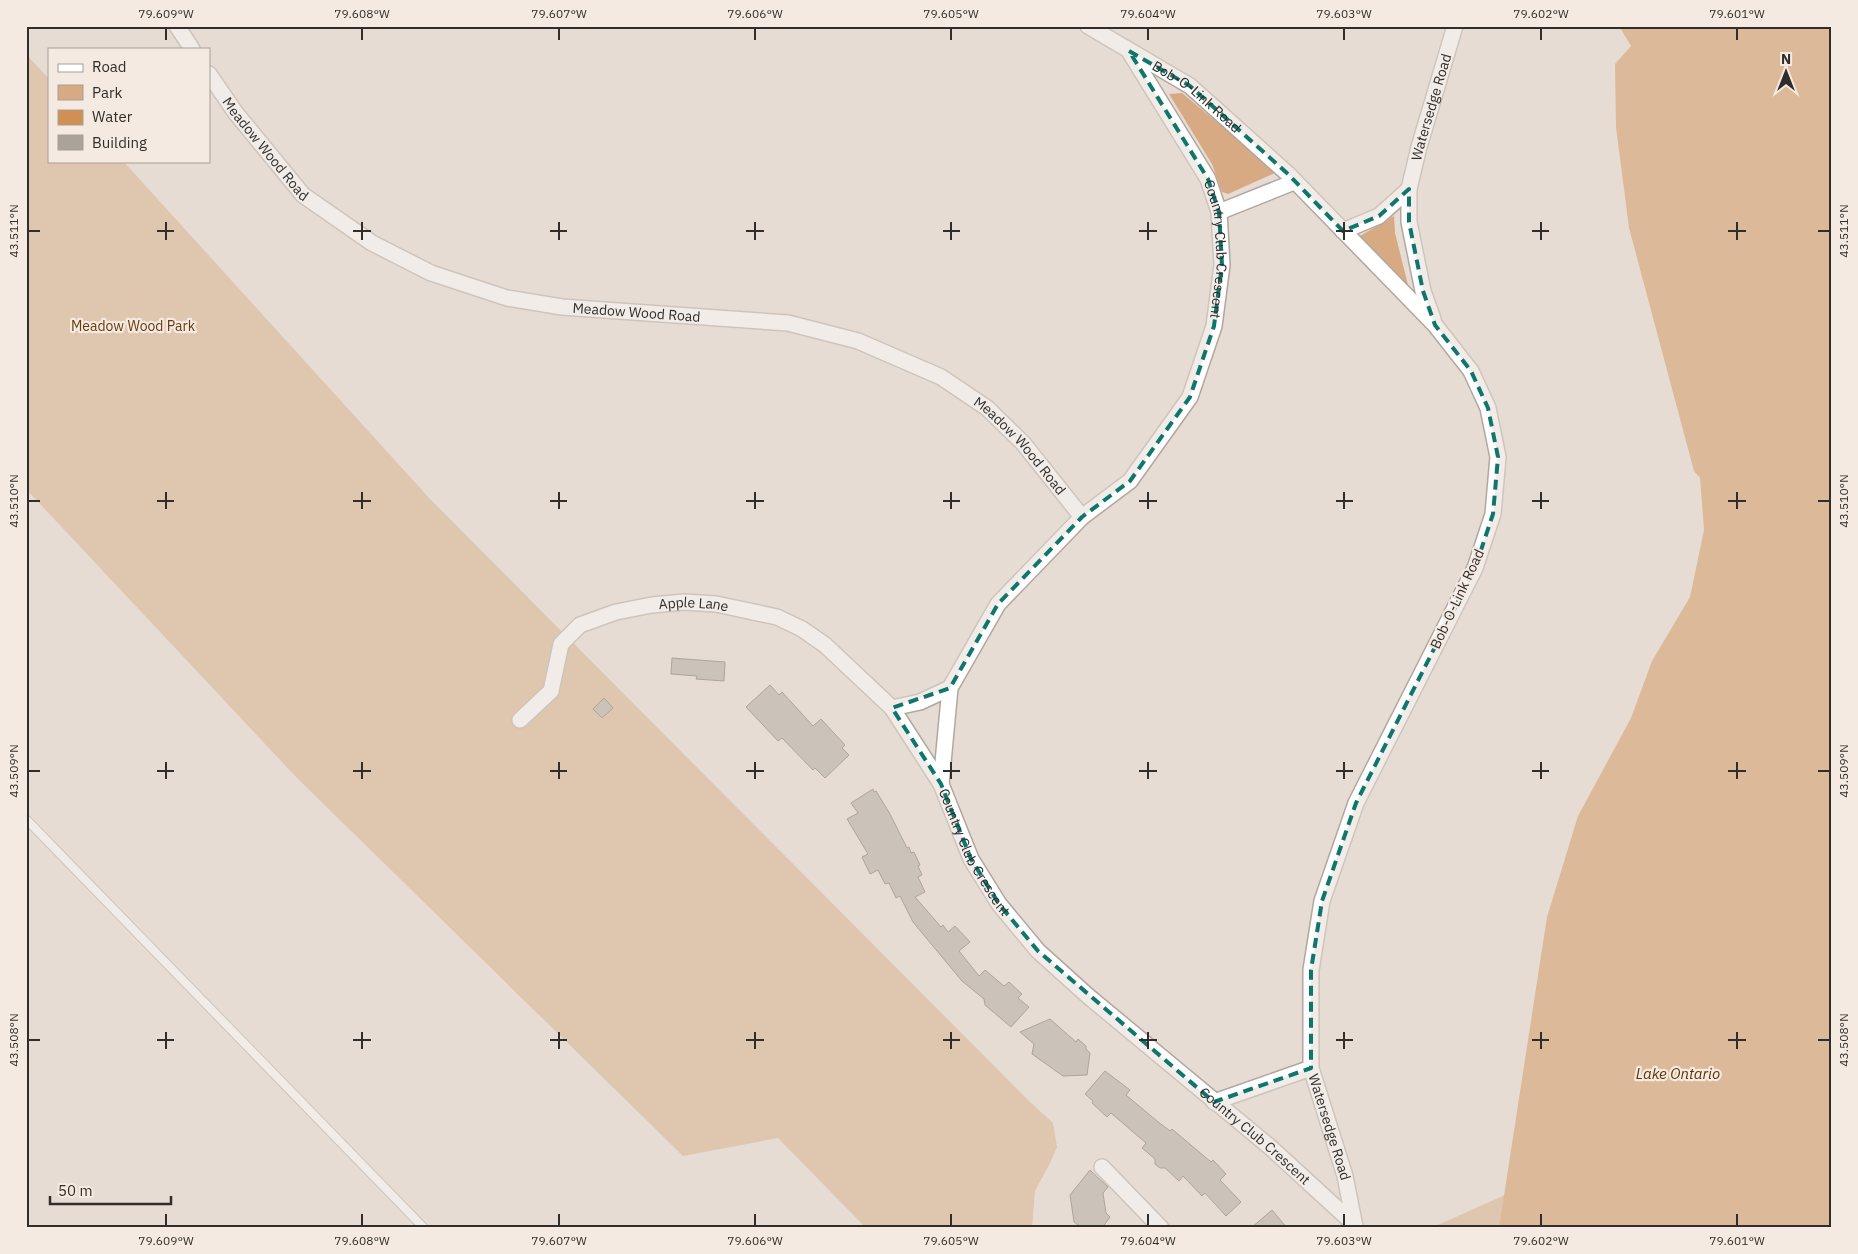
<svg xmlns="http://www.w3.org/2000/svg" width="1858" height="1254" font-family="'IBM Plex Sans',sans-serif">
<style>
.green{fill:#d7aa83}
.water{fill:#d19053}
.building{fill:#aba29a;stroke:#685f58}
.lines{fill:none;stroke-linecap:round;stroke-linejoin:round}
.service-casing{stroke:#b1a79f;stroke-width:10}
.minor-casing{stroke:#b1a79f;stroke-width:18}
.service{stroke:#fff;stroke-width:8}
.minor{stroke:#fff;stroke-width:15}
.marked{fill:none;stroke:#0f766e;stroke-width:4;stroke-dasharray:10 6;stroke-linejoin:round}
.ticks{fill:none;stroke:#312d2a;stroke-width:2}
.labels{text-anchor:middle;stroke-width:4.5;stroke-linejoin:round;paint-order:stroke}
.street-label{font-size:14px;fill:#312d2a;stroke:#f4eae1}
.park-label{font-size:14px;fill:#673b0b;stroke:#f4eae1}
.water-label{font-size:15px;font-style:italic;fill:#5e3300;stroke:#f4eae1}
.neatline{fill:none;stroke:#312d2a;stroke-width:2}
.ticks-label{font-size:12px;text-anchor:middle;fill:#312d2a}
</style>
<rect width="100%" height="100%" fill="#e6dcd4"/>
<!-- green -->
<g class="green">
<polygon points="26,54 49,79 49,161 123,161 431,500 1029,1101 1053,1123 1057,1147 1050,1163 1035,1191 1032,1228 866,1228 778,1138 683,1156 297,778 26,489"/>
<polygon points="1182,93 1277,172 1228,194 1222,192 1212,164 1169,94"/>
<polygon points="1394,216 1395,233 1409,289 1360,236"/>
<polygon points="1505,1195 1500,1228 1431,1228"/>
</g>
<!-- water -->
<polygon class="water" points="1619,26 1832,26 1832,1228 1499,1228 1547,917 1578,816 1631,718 1652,661 1690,597 1704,530 1700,478 1694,471 1629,228 1616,127 1615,64 1631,46"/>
<!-- building -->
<g class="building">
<polygon points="672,658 725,662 724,681 696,679 697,676 671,674"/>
<polygon points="770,685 779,695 782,692 813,726 821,719 845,745 842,748 849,755 825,778 815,768 813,770 782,738 778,741 746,707"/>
<polygon points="604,698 613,708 602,718 593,709"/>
<polygon points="873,789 874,792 876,791 890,814 907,848 909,847 911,853 914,852 920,865 918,866 922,875 918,877 925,892 915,897 941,927 943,925 948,932 955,926 970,942 959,951 979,976 985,970 1004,986 1009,982 1022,994 1018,998 1029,1007 1011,1027 985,1005 984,999 962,981 937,951 913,922 900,896 896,898 889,883 885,884 878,870 870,874 862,857 868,854 847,819 858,813 851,803"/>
<polygon points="1050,1019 1076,1042 1078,1039 1086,1046 1086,1049 1090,1053 1087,1075 1063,1076 1032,1054 1034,1044 1020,1032"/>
<polygon points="1105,1071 1130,1090 1126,1095 1157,1121 1170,1131 1172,1129 1211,1162 1213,1160 1226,1174 1220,1180 1241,1202 1226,1216 1205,1193 1202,1196 1183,1176 1179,1181 1165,1168 1160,1168 1155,1164 1155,1159 1142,1148 1146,1143 1111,1113 1107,1117 1092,1103 1093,1101 1085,1094"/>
<polygon points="1090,1170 1108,1187 1103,1193 1106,1213 1110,1217 1102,1228 1082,1228 1074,1222 1070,1195"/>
<polygon points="1272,1210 1287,1228 1251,1228"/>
</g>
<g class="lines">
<defs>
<polyline id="service" points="26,819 424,1228"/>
<g id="minor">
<polyline points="177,26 192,49"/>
<path id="s1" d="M1088,26L1190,86L1288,174L1435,325L1471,371L1488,408L1498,457L1493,514L1475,568L1356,803L1322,901L1311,970V1068L1345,1176L1355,1227"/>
<path id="s2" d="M1129,51L1208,179L1219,212L1222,265L1214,326L1190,397L1130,481L1082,517L998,604L950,688L941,784L971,859L999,904L1038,951L1088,996L1270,1147L1354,1224"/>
<path id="s3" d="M209,74L235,112L303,195L372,243L431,273L507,298L562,307L788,323L858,341L941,377L987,408L1023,443L1082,517"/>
<polyline points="1219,212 1294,182"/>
<polyline points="1343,231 1379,216 1409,189"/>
<path id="s4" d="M1433,319L1423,291L1409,222V189L1419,147L1455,26"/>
<polyline points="892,708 920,702 950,688"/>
<path id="s5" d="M520,720L551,691L561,644L580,625L616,612L652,605L684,602L716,604L777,617L802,629L825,645L892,708L941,784"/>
<polyline points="1214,1102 1311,1068"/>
<polyline points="1102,1167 1161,1228"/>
</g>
</defs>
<!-- service casing -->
<use href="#service" class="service-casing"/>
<!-- minor casing -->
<use href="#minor" class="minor-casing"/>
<!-- service -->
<use href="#service" class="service"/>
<!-- minor -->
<use href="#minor" class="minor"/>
</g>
<!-- marked area -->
<path d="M0 0H1858V1254H0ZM1129,51L1190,86L1288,174L1343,231L1379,216L1409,189V222L1423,291L1435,325L1471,371L1488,408L1498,457L1493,514L1475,568L1356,803L1322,901L1311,970V1068L1214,1102L1038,951L999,904L971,859L941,784L892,708L950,688L998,604L1082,517L1130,481L1190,397L1214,326L1222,265L1219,212L1208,179Z" fill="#e6dcd4" fill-opacity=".55" fill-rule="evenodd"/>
<path class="marked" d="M1129,51L1190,86L1288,174L1343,231L1379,216L1409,189V222L1423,291L1435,325L1471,371L1488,408L1498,457L1493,514L1475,568L1356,803L1322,901L1311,970V1068L1214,1102L1038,951L999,904L971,859L941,784L892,708L950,688L998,604L1082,517L1130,481L1190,397L1214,326L1222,265L1219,212L1208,179Z"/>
<!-- ticks -->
<path class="ticks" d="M166,28V40M362,28V40M559,28V40M755,28V40M951,28V40M1148,28V40M1344,28V40M1541,28V40M1737,28V40M166,222V240M362,222V240M559,222V240M755,222V240M951,222V240M1148,222V240M1344,222V240M1541,222V240M1737,222V240M28,231H40M157,231H174M353,231H371M550,231H567M746,231H764M943,231H960M1139,231H1157M1336,231H1353M1532,231H1549M1728,231H1746M1818,231H1830M166,492V509M362,492V509M559,492V509M755,492V509M951,492V509M1148,492V509M1344,492V509M1541,492V509M1737,492V509M28,501H40M157,501H174M353,501H371M550,501H567M746,501H764M943,501H960M1139,501H1157M1336,501H1353M1532,501H1549M1728,501H1746M1818,501H1830M166,762V779M362,762V779M559,762V779M755,762V779M951,762V779M1148,762V779M1344,762V779M1541,762V779M1737,762V779M28,771H40M157,771H174M353,771H371M550,771H567M746,771H764M943,771H960M1139,771H1157M1336,771H1353M1532,771H1549M1728,771H1746M1818,771H1830M166,1032V1049M362,1032V1049M559,1032V1049M755,1032V1049M951,1032V1049M1148,1032V1049M1344,1032V1049M1541,1032V1049M1737,1032V1049M28,1040H40M157,1040H174M353,1040H371M550,1040H567M746,1040H764M943,1040H960M1139,1040H1157M1336,1040H1353M1532,1040H1549M1728,1040H1746M1818,1040H1830M166,1214V1226M362,1214V1226M559,1214V1226M755,1214V1226M951,1214V1226M1148,1214V1226M1344,1214V1226M1541,1214V1226M1737,1214V1226"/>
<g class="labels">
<!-- street labels -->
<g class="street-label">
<text dy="5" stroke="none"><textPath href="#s1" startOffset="130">Bob-O-Link Road</textPath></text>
<text dy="5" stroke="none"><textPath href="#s4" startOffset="218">Watersedge Road</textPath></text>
<text dy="5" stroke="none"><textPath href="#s3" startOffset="94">Meadow Wood Road</textPath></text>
<text dy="5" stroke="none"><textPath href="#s2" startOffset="222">Country Club Crescent</textPath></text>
<text dy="5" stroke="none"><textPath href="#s3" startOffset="514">Meadow Wood Road</textPath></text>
<text dy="5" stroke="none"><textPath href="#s3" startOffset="934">Meadow Wood Road</textPath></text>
<text transform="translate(1457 599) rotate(-65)" y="5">Bob-O-Link Road</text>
<text dy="5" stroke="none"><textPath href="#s5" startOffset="234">Apple Lane</textPath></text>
<text dy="5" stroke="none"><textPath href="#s2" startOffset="928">Country Club Crescent</textPath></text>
<text dy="5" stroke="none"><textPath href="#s1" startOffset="1321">Watersedge Road</textPath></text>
<text dy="5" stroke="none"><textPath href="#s2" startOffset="1332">Country Club Crescent</textPath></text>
</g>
<!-- park labels -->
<g class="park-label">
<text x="133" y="331">Meadow Wood Park</text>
</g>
<!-- water labels -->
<g class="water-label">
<text x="1678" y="1079">Lake Ontario</text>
</g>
</g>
<!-- border -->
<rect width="1858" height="1254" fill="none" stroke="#f4eae1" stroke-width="55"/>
<!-- legend -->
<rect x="48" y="48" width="162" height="115" fill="#f4eae1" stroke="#a69e98"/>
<rect x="58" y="64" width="25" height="8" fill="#ffffff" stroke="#a69e98"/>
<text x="92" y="72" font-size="15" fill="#312d2a">Road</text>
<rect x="58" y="85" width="25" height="15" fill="#d7aa83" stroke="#a69e98"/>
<text x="92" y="98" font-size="15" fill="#312d2a">Park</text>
<rect x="58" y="110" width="25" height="15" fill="#d19053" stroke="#a69e98"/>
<text x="92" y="122" font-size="15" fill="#312d2a">Water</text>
<rect x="58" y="135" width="25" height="15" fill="#aba29a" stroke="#a69e98"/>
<text x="92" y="148" font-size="15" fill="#312d2a">Building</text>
<!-- north arrow -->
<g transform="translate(1786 72)" stroke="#f4eae1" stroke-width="4" paint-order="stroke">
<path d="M0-4L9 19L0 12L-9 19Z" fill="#312d2a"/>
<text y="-8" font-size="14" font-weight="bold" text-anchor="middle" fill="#312d2a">N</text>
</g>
<!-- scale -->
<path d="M50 1196v8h121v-8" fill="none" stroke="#312d2a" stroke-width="2.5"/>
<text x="58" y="1196" font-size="15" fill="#312d2a" stroke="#f4eae1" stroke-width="4" paint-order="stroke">50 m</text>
<rect x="28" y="28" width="1802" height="1198" class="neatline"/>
<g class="ticks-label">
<text x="166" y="18">79.609°W</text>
<text x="362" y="18">79.608°W</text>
<text x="559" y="18">79.607°W</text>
<text x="755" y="18">79.606°W</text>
<text x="951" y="18">79.605°W</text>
<text x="1148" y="18">79.604°W</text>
<text x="1344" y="18">79.603°W</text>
<text x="1541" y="18">79.602°W</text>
<text x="1737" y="18">79.601°W</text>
<text transform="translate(14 231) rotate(-90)" y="4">43.511°N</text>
<text transform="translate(1844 231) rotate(-90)" y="4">43.511°N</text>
<text transform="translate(14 501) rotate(-90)" y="4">43.510°N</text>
<text transform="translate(1844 501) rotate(-90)" y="4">43.510°N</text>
<text transform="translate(14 771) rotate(-90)" y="4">43.509°N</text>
<text transform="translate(1844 771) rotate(-90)" y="4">43.509°N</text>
<text transform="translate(14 1040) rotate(-90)" y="4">43.508°N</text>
<text transform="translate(1844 1040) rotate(-90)" y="4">43.508°N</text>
<text x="166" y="1245">79.609°W</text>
<text x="362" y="1245">79.608°W</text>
<text x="559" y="1245">79.607°W</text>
<text x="755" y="1245">79.606°W</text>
<text x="951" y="1245">79.605°W</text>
<text x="1148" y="1245">79.604°W</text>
<text x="1344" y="1245">79.603°W</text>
<text x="1541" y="1245">79.602°W</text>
<text x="1737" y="1245">79.601°W</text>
</g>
</svg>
